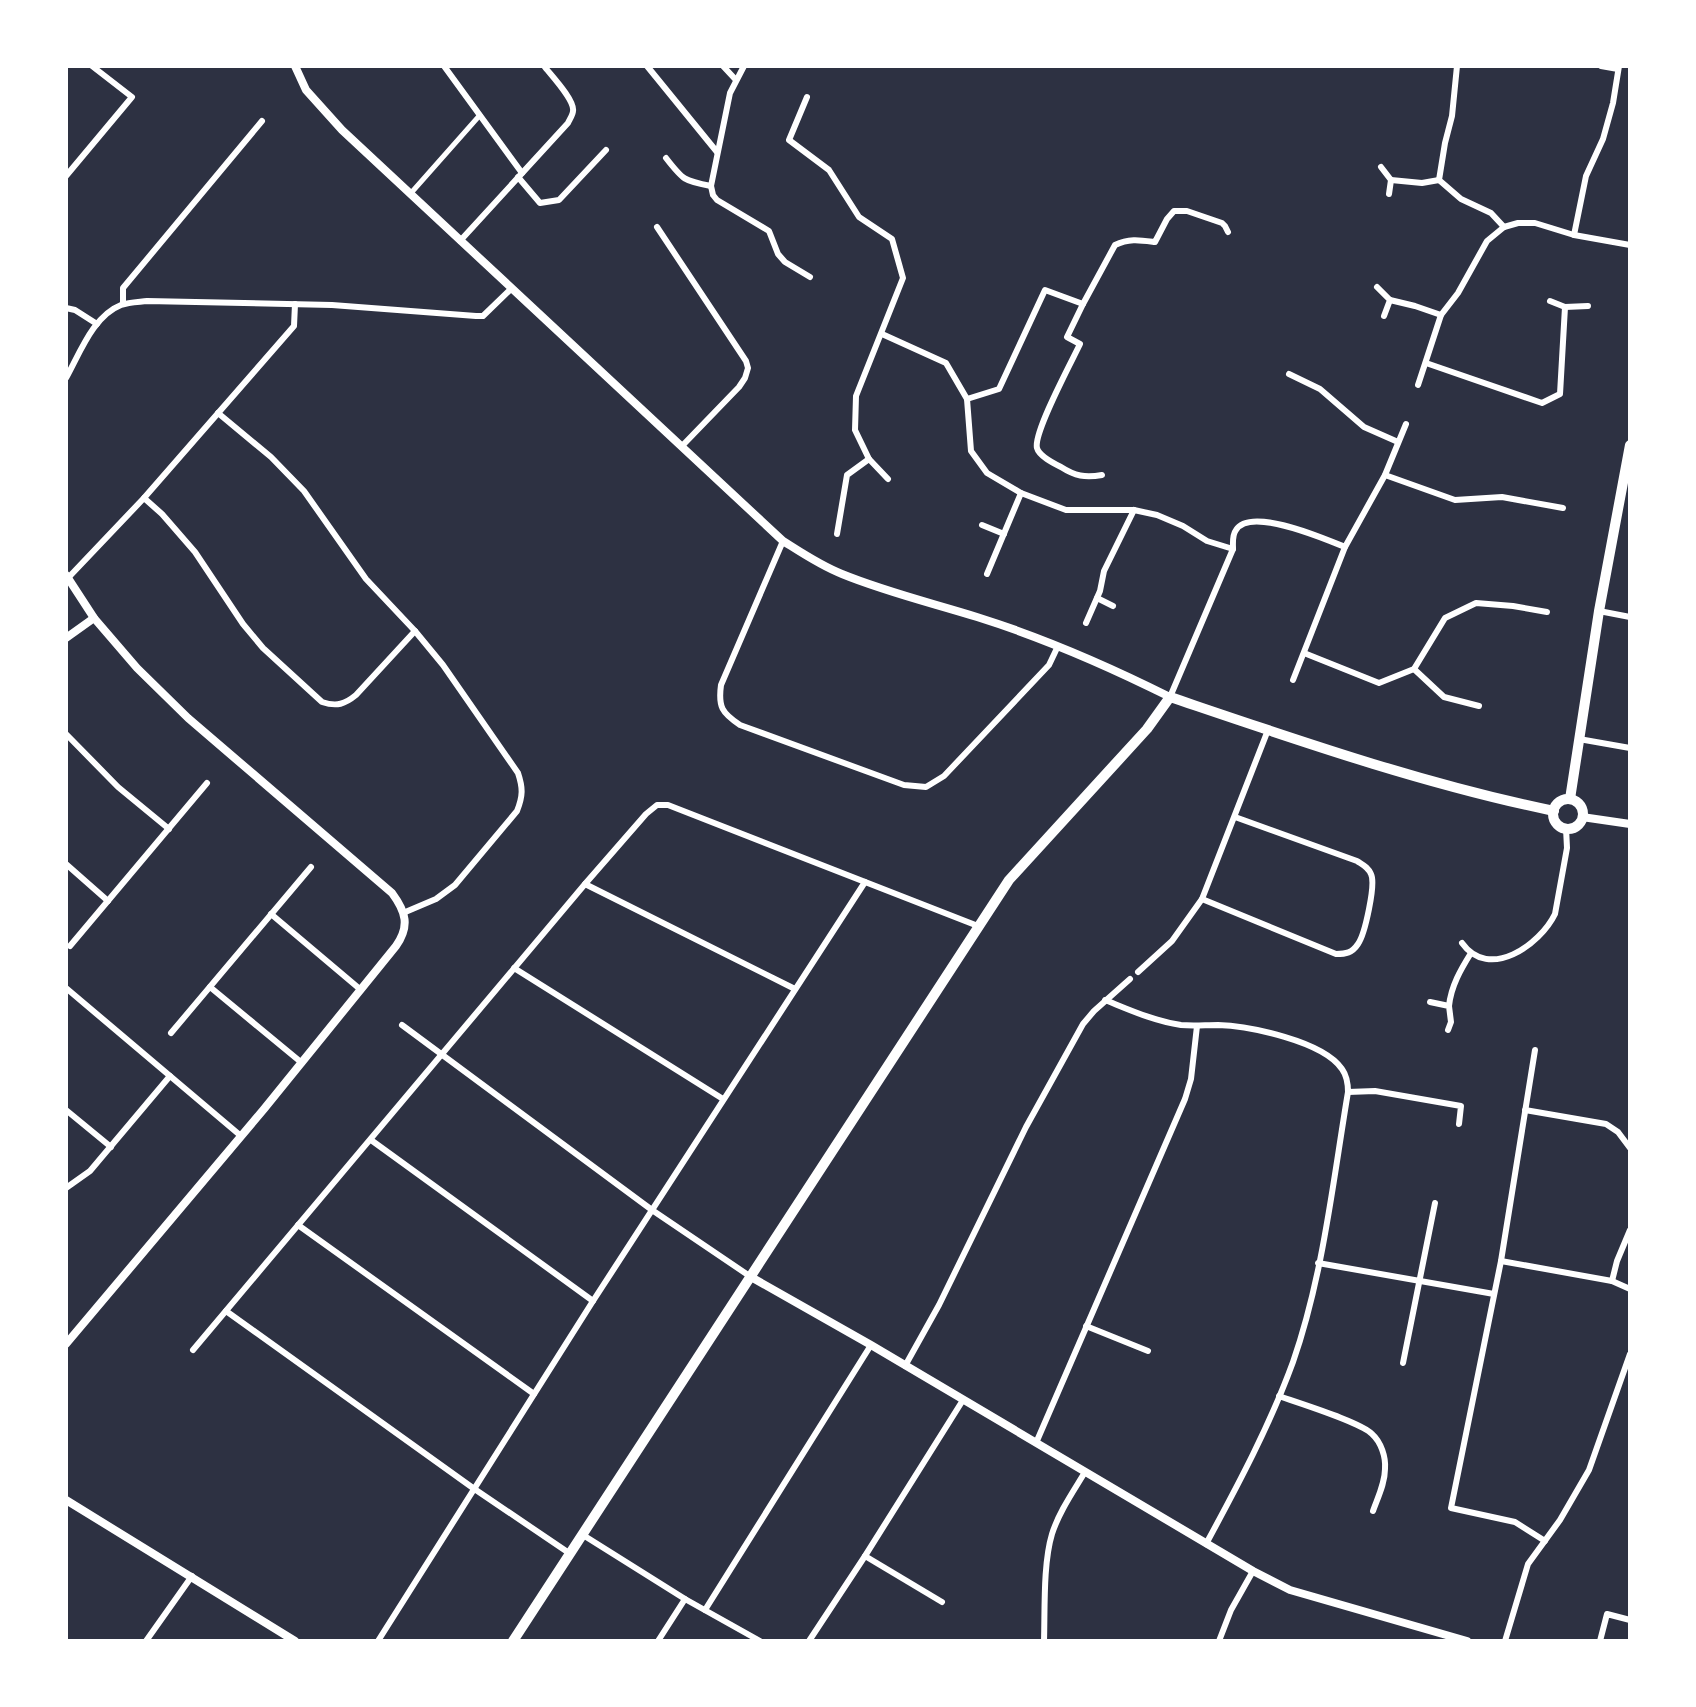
<svg xmlns="http://www.w3.org/2000/svg" width="1696" height="1707" font-family="Jost,sans-serif">
<style>
.lines{fill:none;stroke-linecap:round;stroke-linejoin:round}
.pedestrian{stroke:#fff;stroke-width:5}
.minor{stroke:#fff;stroke-width:6}
.tertiary{stroke:#fff;stroke-width:8}
.primary{stroke:#fff;stroke-width:10}
</style>
<rect width="100%" height="100%" fill="#2d3142"/>
<g class="lines">
<!-- pedestrian -->
<polyline class="pedestrian" points="411,193 480,115"/>
<!-- minor -->
<g class="minor">
<polyline points="444,66 522,173"/>
<polyline points="647,66 717,152"/>
<polyline points="723,66 736,80"/>
<polyline points="744,66 730,93 711,186 713,195 717,200 769,231 778,254 785,262 810,277"/>
<polyline points="1457,66 1452,116 1445,143 1439,180 1461,199 1491,213 1504,227"/>
<polyline points="1601,66 1618,69"/>
<polyline points="807,97 789,140 829,170 859,217 892,239 903,278 856,396 855,430 869,459 888,479"/>
<path d="M666,158C683,180 684,181 711,186"/>
<polyline points="1381,167 1391,180 1389,194"/>
<polyline points="66,176 132,97 92,66"/>
<polyline points="518,177 540,203 559,200 606,150"/>
<polyline points="1391,180 1422,183 1439,180"/>
<polyline points="657,227 746,361 748,368 745,378 739,387 682,446"/>
<polyline points="1574,235 1586,176 1603,139 1613,103 1619,66"/>
<path d="M460,241L568,123C569,120 573,115 573,111C575,100 551,75 544,66"/>
<polyline points="1377,287 1390,300 1384,316"/>
<polyline points="1390,300 1415,306 1441,315"/>
<polyline points="1550,301 1565,307 1588,306"/>
<polyline points="123,304 123,288 262,121"/>
<path d="M1083,304L1115,245C1129,238 1140,240 1155,242L1167,219L1174,211H1187L1222,223L1225,226L1228,232"/>
<polyline points="66,308 75,310 97,324"/>
<polyline points="882,334 946,363 967,399 971,451 987,473 1021,493 1066,510 1134,510 1157,515 1183,526 1207,541 1233,549"/>
<polyline points="1426,363 1542,403 1560,394 1565,307"/>
<polyline points="1289,374 1320,389 1364,427 1398,442"/>
<path d="M66,378C80,353 93,316 121,305C129,302 139,302 147,301L332,305L476,316H483L512,288"/>
<polyline points="1418,385 1441,315 1458,293 1487,241 1504,227 1518,223 1535,223 1574,235 1630,245"/>
<path d="M967,399L999,389L1045,290L1083,304L1067,337L1080,344C1072,361 1033,433 1037,448C1039,456 1053,463 1061,467C1075,476 1085,478 1102,475"/>
<path d="M218,413L271,457L304,491L366,579L415,631L443,665L518,773C523,788 523,796 517,811L455,885L436,899L403,913"/>
<polyline points="1385,475 1455,500 1502,497 1563,508"/>
<path d="M144,498L162,514L195,552L243,624L263,648L322,702C337,707 345,704 356,695L415,631"/>
<polyline points="982,525 1004,534"/>
<polyline points="837,534 847,475 869,459"/>
<path d="M783,541L721,685C718,707 722,713 740,725L904,785L926,787L944,776L1049,665L1058,646"/>
<polyline points="987,574 1021,493"/>
<polyline points="68,578 144,498 294,326 295,304"/>
<polyline points="1097,598 1113,606"/>
<polyline points="1599,611 1630,617"/>
<polyline points="1086,623 1100,591 1104,571 1134,510"/>
<polyline points="1304,653 1379,683 1414,669 1445,618 1476,603 1513,606 1547,612"/>
<polyline points="1414,669 1444,697 1479,706"/>
<polyline points="1293,680 1345,547 1385,475 1406,424"/>
<path d="M1170,697L1233,549C1233,543 1232,535 1236,530C1250,506 1325,539 1345,547"/>
<polyline points="66,734 118,787 169,829"/>
<polyline points="1579,739 1630,748"/>
<polyline points="66,864 108,901"/>
<polyline points="585,884 795,989"/>
<path d="M1202,899L1336,954C1346,954 1352,953 1358,944C1365,934 1376,884 1371,874C1368,867 1363,865 1357,861L1235,817"/>
<polyline points="271,914 361,990"/>
<path d="M1462,943C1489,981 1540,945 1555,914L1567,848L1566,828"/>
<polyline points="70,946 207,783"/>
<polyline points="514,968 723,1099"/>
<polyline points="1138,972 1172,941 1202,899 1268,730"/>
<polyline points="210,987 302,1063"/>
<polyline points="66,988 241,1136"/>
<path d="M1105,1000C1130,1010 1154,1021 1181,1025C1193,1026 1205,1025 1218,1025C1249,1026 1323,1041 1342,1069C1347,1076 1348,1084 1348,1092L1375,1091L1461,1106L1459,1124"/>
<polyline points="1430,1002 1449,1006 1451,1022 1448,1030"/>
<path d="M1449,1006C1451,986 1461,969 1471,953"/>
<polyline points="402,1025 652,1210 751,1277"/>
<polyline points="171,1033 311,867"/>
<polyline points="1535,1050 1501,1261 1451,1508 1515,1522 1545,1541"/>
<polyline points="66,1110 111,1147"/>
<polyline points="1525,1110 1606,1124 1618,1132 1630,1148"/>
<polyline points="371,1140 593,1301"/>
<polyline points="66,1188 90,1171 170,1076"/>
<polyline points="298,1225 534,1394"/>
<polyline points="1501,1261 1612,1281 1630,1289"/>
<polyline points="1318,1263 1494,1294"/>
<polyline points="1612,1281 1617,1261 1630,1230"/>
<polyline points="226,1311 473,1488 569,1553"/>
<polyline points="1086,1326 1148,1351"/>
<polyline points="193,1350 585,884 646,814 657,805 668,805 978,926"/>
<polyline points="1403,1363 1435,1203"/>
<polyline points="905,1366 939,1305 1026,1127 1083,1024 1094,1011 1130,979"/>
<path d="M1279,1396C1298,1403 1361,1422 1372,1434C1381,1442 1386,1457 1385,1469C1385,1483 1378,1497 1373,1511"/>
<polyline points="1036,1443 1185,1099 1191,1079 1197,1026"/>
<polyline points="583,1535 685,1599 760,1641"/>
<path d="M1206,1544C1238,1485 1270,1425 1293,1362C1323,1276 1333,1181 1348,1092"/>
<polyline points="865,1556 942,1602"/>
<polyline points="705,1610 871,1345"/>
<polyline points="146,1641 192,1576"/>
<polyline points="378,1641 593,1301 865,882"/>
<polyline points="658,1641 685,1599"/>
<polyline points="809,1641 865,1556 963,1400"/>
<path d="M1044,1641C1045,1609 1043,1564 1052,1534C1059,1512 1073,1492 1085,1472"/>
<polyline points="1219,1641 1231,1610 1253,1571"/>
<polyline points="1505,1641 1528,1564 1560,1520 1589,1470 1630,1354"/>
<polyline points="1600,1641 1607,1614 1630,1620"/>
</g>
<!-- tertiary -->
<g class="tertiary">
<path d="M295,66L306,90L342,130L783,541C802,553 821,566 842,574C886,592 932,603 977,617C1044,638 1108,666 1170,697"/>
<path d="M66,575L94,618L137,668L188,718L392,893C406,912 410,926 396,946L264,1109L66,1344"/>
<polyline points="66,638 94,618"/>
<polyline points="1582,817 1630,824"/>
<polyline points="751,1277 871,1345 1253,1571 1290,1590 1467,1641"/>
<polyline points="66,1500 295,1641"/>
</g>
<!-- primary -->
<g class="primary">
<polyline points="1570,799 1599,611 1630,445"/>
<circle cx="1568" cy="814" r="15"/>
<path d="M513,1641L1009,880L1147,729L1170,697C1297,740 1423,784 1554,811"/>
</g>
</g>
<!-- border -->
<rect width="1696" height="1707" fill="none" stroke="#ffffff" stroke-width="136"/>
</svg>
